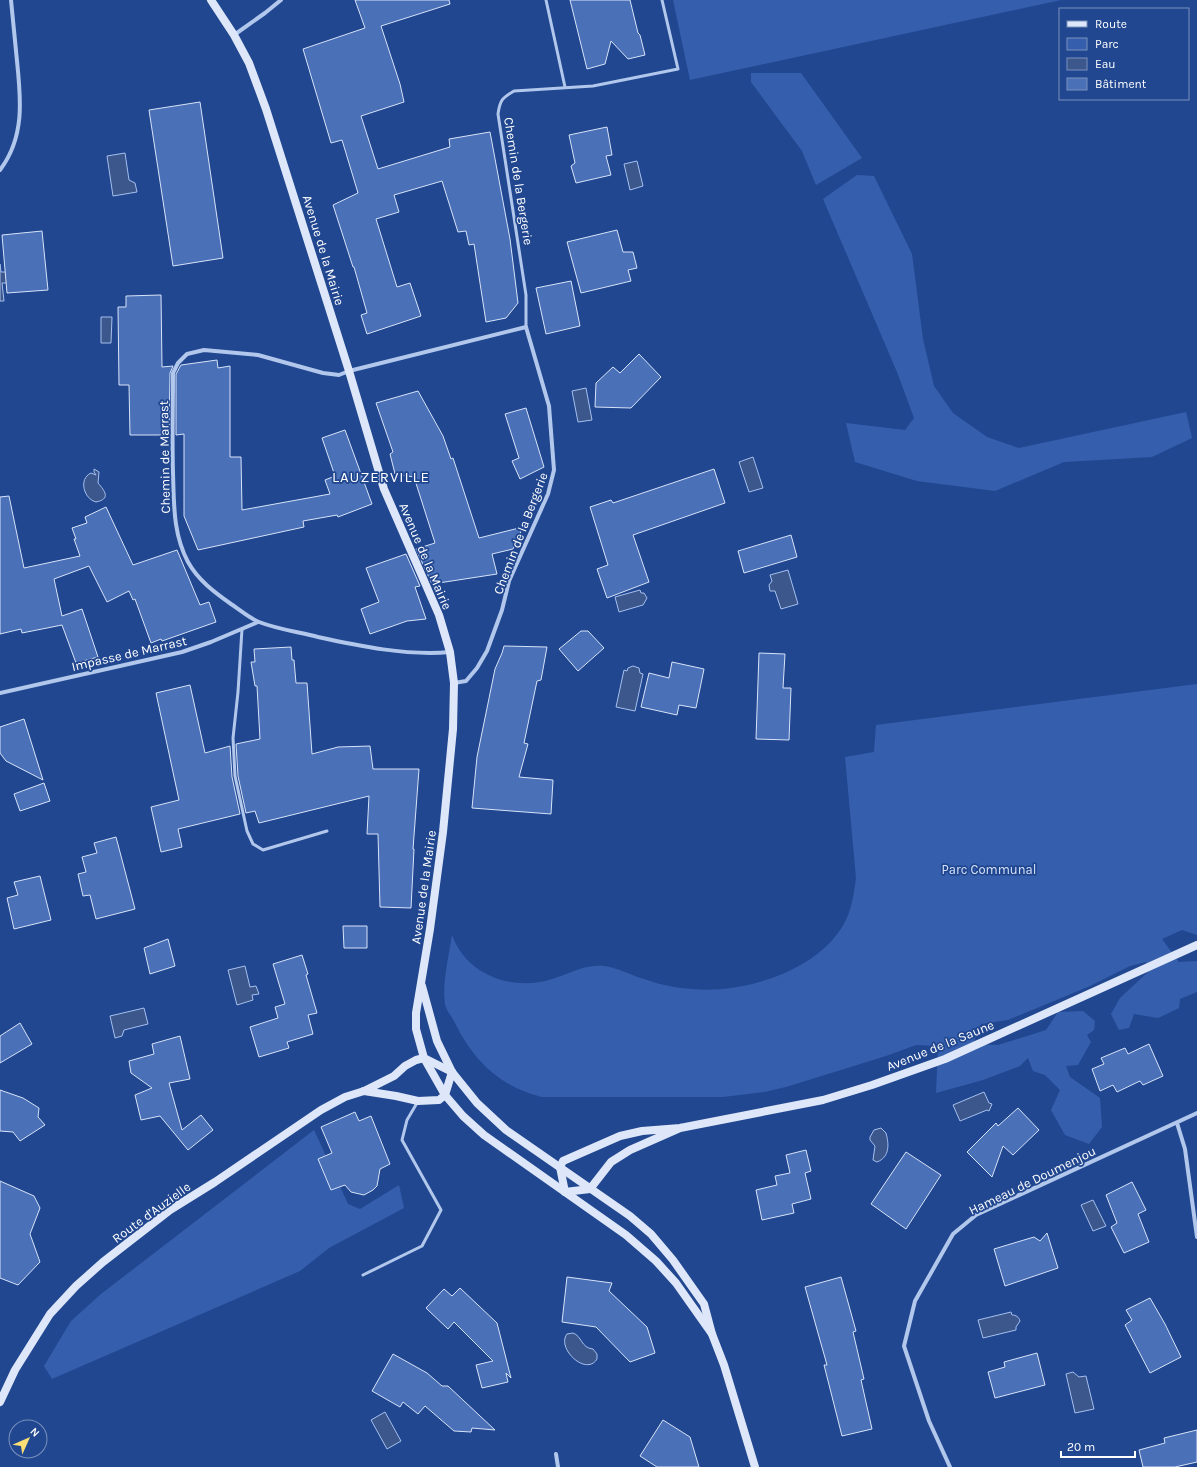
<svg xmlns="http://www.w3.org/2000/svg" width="1197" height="1467" font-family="Karla,sans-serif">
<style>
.green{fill:#355fad}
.water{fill:#3c578c;stroke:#a6c0ee}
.building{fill:#4a70b7;stroke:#d7e3f9}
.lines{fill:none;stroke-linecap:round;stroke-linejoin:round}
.lane{stroke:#b2c7ec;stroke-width:3}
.street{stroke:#b2c7ec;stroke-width:4}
.secondary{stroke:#dee7f9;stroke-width:8}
.labels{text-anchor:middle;stroke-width:3.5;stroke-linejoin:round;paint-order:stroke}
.street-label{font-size:13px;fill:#fff;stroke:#214790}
.park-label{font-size:13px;fill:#d7e3f9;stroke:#214790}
.quarter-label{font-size:15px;letter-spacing:1px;fill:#fff;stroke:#214790}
</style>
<rect width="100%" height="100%" fill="#214790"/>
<!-- green -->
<g class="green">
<polygon points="673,0 1061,0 690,80"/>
<polygon points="751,73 801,73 862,158 816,185 802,151 751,82"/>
<polygon points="857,175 874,176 912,254 923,339 934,386 953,413 987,437 1019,448 1186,412 1192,438 1152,457 1064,462 995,491 917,481 855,462 846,423 905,430 914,418 897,372 823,199"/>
<path d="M1197,684V935L1182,930L1162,939L1179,962L1197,961V992L1180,999L1179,1008L1158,1018L1134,1014L1129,1028L1119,1030L1111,1014L1120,998L1149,971L1146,962L1130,966L1090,986L1008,1020L981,1024L973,1044L998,1045L1046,1030L1058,1012L1083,1011L1095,1021L1094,1030L1087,1035L1091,1042L1078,1065L1066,1066L1070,1077L1100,1098L1102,1127L1089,1144L1065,1135L1051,1110L1060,1090L1045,1075L1033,1071L1028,1058L1020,1066L983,1080L936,1093L938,1046L916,1045L886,1056L786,1087L764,1092L723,1097H542C500,1087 473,1060 455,1023C452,1017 446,1010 445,1004C442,984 449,955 452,935C466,974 510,991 549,980C568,975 583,964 604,966C619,968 632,976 647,980C661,985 677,988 691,989C744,994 819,971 845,922C852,908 854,893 856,878L845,757L874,752L876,725Z"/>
<polygon points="314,1130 348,1204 360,1209 399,1185 404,1208 329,1248 300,1271 52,1379 44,1366 71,1321 101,1294"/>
</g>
<!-- water -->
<g class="water">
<polygon points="125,153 129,180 135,183 137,192 113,196 107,156"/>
<polygon points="637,161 643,186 630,190 624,164"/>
<polygon points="0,264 1,272 6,272 8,283 2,283 4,301 0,301"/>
<polygon points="101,317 112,317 111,343 101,343"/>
<polygon points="586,388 592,420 578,422 572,391"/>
<polygon points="753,457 763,488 749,492 739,462"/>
<path d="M94,469L99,472L98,483C105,491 111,499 96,502C84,499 78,479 91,473L96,475L94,472Z"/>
<polygon points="788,570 798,604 781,609 775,591 770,591 769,585 772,581 770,575"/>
<polygon points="640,590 641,593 644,593 647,598 643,605 619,612 615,597"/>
<polygon points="633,666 639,668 640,673 643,674 635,711 616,707 624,670 627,671 628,668"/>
<polygon points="245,966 250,987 256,986 259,994 252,995 253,1000 237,1005 228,970"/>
<polygon points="144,1008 148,1024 124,1030 122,1036 115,1038 110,1016"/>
<polygon points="984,1092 989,1103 992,1104 989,1111 987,1110 960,1121 953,1105"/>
<path d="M881,1128L886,1133C889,1144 890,1157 877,1162L873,1160L875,1146L870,1140V1137L874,1130Z"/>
<polygon points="1093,1200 1106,1226 1093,1231 1081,1205"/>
<path d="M1011,1312L1012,1315C1016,1315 1019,1317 1020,1321L1016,1327V1330L983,1338L978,1320Z"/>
<path d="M573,1333C582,1336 581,1348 593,1349L597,1354V1359C586,1377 556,1348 567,1334Z"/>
<polygon points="1073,1372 1079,1377 1086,1376 1094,1409 1075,1413 1066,1374"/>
<polygon points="385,1412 401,1441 387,1449 371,1420"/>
</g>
<!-- building -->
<g class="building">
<polygon points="355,0 449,0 450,4 381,26 400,84 404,102 361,116 378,169 450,147 449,139 490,132 510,239 518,303 506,318 486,322 474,244 469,245 466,231 458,232 442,181 394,195 399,212 376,219 397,287 410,283 421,316 367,334 361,315 367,313 354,267 353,267 333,205 358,193 342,140 331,143 303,49 365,28"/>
<polygon points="570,0 630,0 638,33 640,35 645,55 628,59 611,41 605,64 587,69"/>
<polygon points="200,102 223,258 173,266 149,110"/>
<polygon points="607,127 612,155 606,156 611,175 576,183 571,166 575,163 569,135"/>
<polygon points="617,230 623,252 633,252 637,268 628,270 631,281 581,293 567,242"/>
<polygon points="42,231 48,290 7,293 2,235"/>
<polygon points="571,281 580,326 546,334 536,288"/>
<polygon points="161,295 162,367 173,366 170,373 169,435 130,435 129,385 119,385 118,307 126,307 126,296"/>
<polygon points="639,354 661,377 631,408 595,407 596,383 613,367 620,373"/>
<polygon points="217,360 218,368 230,366 230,457 241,457 242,510 330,494 325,480 335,476 322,438 345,430 372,504 338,517 337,515 303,521 304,527 198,550 184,516 184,434 176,435 176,374 181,365"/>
<polygon points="418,391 443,436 451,459 453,458 479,538 523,527 513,549 492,554 497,574 432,584 416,549 435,543 414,477 395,474 390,454 393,452 376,403"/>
<polygon points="526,408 544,467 520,479 512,461 519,458 505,414"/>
<polygon points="714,469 725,503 633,535 649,582 607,598 597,569 608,565 590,507 611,500 613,503"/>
<polygon points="9,496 24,568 80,556 74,539 76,539 72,528 87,523 85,517 106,507 133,565 177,550 200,605 209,602 216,622 162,641 161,639 151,643 135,599 133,600 129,591 107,602 89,566 54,579 62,616 82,609 98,657 76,663 62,625 22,633 21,629 0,634 0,497"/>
<polygon points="791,535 797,557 744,573 738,551"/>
<polygon points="406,554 420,586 415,587 426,619 407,621 370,634 361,609 379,602 366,568"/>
<polygon points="581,631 588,631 604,648 578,671 559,649"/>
<polygon points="504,646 547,647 541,680 537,681 524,743 528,744 519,777 553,780 551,814 472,808 477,757 495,669 502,653"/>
<polygon points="291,647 292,660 294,660 296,683 307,683 312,754 338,747 370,746 373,769 419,769 413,849 414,849 411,908 380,907 378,834 367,834 369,796 259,823 255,811 246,813 238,776 236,744 260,739 257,686 255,686 251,662 255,662 254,649"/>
<polygon points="759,653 785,654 783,688 791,688 789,740 756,739"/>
<polygon points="672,662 704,669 696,708 679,705 677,715 641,707 649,673 669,678"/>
<polygon points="190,685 205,753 230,746 232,777 240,814 178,829 182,847 161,852 151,807 179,800 156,693"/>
<polygon points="24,719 43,780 6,761 0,753 0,727"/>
<polygon points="44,783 50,801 20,811 14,794"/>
<polygon points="116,837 135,909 96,919 90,895 83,896 78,874 86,872 82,857 97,853 94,843"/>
<polygon points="40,876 51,920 14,929 7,898 18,895 14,882"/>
<polygon points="343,926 367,926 367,948 344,948"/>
<polygon points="168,939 175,966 150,974 144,948"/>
<polygon points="302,955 308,974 306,975 317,1013 308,1015 313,1034 287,1042 289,1048 259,1057 250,1027 278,1018 275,1007 285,1004 273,964"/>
<polygon points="20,1023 32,1044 0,1063 0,1036"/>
<polygon points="180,1036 190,1079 169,1083 182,1130 201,1115 213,1130 188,1150 160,1116 141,1120 135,1095 152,1088 131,1073 129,1061 154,1054 152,1044"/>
<polygon points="1149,1044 1163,1076 1143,1085 1140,1081 1117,1092 1113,1085 1100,1091 1092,1069 1104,1064 1101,1058 1125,1048 1128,1054"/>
<polygon points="0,1090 23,1098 39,1108 38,1117 45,1125 20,1141 13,1132 0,1131"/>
<polygon points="1018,1108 1039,1130 1013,1155 1003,1146 992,1177 967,1152 996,1123 998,1126"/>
<polygon points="355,1112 359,1121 371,1116 390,1164 380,1169 377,1186 373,1190 364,1195 351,1192 345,1185 331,1190 318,1159 332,1153 321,1127"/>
<polygon points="806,1150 811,1171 805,1173 811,1199 792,1204 794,1213 762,1220 756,1190 777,1185 775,1176 790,1173 786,1155"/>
<polygon points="906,1152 941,1175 906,1229 871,1204"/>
<polygon points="0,1181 34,1196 40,1208 30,1234 40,1262 18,1285 0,1278"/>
<polygon points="1132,1182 1146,1210 1138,1214 1149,1242 1124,1253 1111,1227 1117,1223 1106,1195"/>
<polygon points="1047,1233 1058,1268 1005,1286 994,1249 1034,1237 1040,1241"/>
<polygon points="567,1277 612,1283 609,1291 647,1327 655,1353 630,1362 596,1327 562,1322"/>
<polygon points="841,1277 856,1331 853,1332 864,1379 861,1380 872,1429 842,1436 824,1365 827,1365 805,1287"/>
<polygon points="460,1288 497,1323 511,1378 506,1373 508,1382 482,1388 476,1365 493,1361 454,1322 448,1329 426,1308 444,1289 452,1296"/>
<polygon points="1150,1298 1165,1324 1181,1357 1150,1373 1125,1325 1132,1320 1126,1310"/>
<polygon points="1037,1353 1045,1385 995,1398 988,1372 1005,1367 1004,1362"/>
<polygon points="393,1354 427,1373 442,1386 448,1386 495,1430 472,1428 471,1432 454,1431 425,1406 418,1414 403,1402 400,1407 372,1391"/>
<polygon points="663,1420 690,1437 699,1467 657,1467 640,1456"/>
<polygon points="1197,1430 1197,1462 1175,1467 1143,1467 1139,1450 1165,1443 1164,1438"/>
</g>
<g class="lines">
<!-- lane -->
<g class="lane">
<polyline points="546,0 565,87"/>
<path d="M526,327V295L498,114C500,100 502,98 514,91L593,86L678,69L662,0"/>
<polyline points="242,629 238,692 233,738 235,776 247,831 253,844 263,850 327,831"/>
<polyline points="363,1275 422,1246 441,1210 402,1140 407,1120 417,1103"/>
</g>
<!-- street -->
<g class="street">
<polyline points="234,35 265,13 281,0"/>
<path d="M0,170C25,137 21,99 17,61C15,41 13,20 11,0"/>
<path d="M450,652C407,656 359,646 318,637C298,632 277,629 259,622C249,618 240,610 231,604C214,592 198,580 188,562C173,534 174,504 173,473C172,440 173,407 173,373L178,363L187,354L204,350L258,355L323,373L339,375L349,371L526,327L549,406L554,470L548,494L509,581L502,610L487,651L477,668L466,681L454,683"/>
<polyline points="0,693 182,652 211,642 258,622"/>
<polyline points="1177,1123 1185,1149 1197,1237"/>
<polyline points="556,1454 558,1467"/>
<polyline points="950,1467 929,1421 904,1346 915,1301 953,1234 976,1215 1197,1113"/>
</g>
<!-- secondary -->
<g class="secondary">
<polyline points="211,0 234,35 249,63 266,109 349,371 384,489 439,615 450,652 454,683 453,729 443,832 430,929 416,1013 416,1029 424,1058 445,1095 463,1116 484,1135 626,1235 656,1261 676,1283 712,1334"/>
<polyline points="422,986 437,1041 452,1072 477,1103 506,1130 630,1216 651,1234 673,1260 704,1304 712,1334 724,1365 755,1467"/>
<polyline points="364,1091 396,1096 418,1101 439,1100 445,1095 452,1072"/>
<polyline points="680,1128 630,1150 611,1162 590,1189 565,1192 560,1167 563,1161 620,1136 642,1131 680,1128 823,1100 872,1085 945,1059 1197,945"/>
<polyline points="0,1402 15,1370 50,1314 76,1286 103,1262 170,1210 215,1182 321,1110 345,1097 364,1091 394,1076 405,1066 416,1060 424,1058 452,1072"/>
</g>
</g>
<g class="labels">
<!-- street labels -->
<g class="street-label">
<text transform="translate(519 181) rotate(81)" y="5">Chemin de la Bergerie</text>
<text transform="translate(324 250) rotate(73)" y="5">Avenue de la Mairie</text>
<text transform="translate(164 457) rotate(-91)" y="5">Chemin de Marrast</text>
<text transform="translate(520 533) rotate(-69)" y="5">Chemin de la Bergerie</text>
<text transform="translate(426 556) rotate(67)" y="5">Avenue de la Mairie</text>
<text transform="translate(129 653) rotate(-13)" y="5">Impasse de Marrast</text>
<text transform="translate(423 887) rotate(-82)" y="5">Avenue de la Mairie</text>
<text transform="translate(940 1045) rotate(-22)" y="5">Avenue de la Saune</text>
<text transform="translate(1032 1180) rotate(-26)" y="5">Hameau de Doumenjou</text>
<text transform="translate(151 1212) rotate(-36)" y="5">Route d'Auzielle</text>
</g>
<!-- park labels -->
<g class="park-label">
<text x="989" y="874">Parc Communal</text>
</g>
<!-- quarter labels -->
<g class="quarter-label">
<text x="381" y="482">LAUZERVILLE</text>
</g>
</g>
<!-- legend -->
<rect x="1059" y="8" width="130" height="92" fill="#214790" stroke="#7a91bc"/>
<rect x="1067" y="21" width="20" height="6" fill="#dee7f9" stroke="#7a91bc"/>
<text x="1095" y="28" font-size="12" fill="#ffffff">Route</text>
<rect x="1067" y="38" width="20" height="12" fill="#355fad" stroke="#7a91bc"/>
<text x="1095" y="48" font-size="12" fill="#ffffff">Parc</text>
<rect x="1067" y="58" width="20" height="12" fill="#3c578c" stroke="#7a91bc"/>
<text x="1095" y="68" font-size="12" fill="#ffffff">Eau</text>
<rect x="1067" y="78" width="20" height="12" fill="#4a70b7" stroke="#7a91bc"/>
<text x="1095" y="88" font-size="12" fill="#ffffff">Bâtiment</text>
<!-- north arrow -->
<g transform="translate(28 1439) rotate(45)"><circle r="19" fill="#214790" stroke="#7a91bc"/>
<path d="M0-3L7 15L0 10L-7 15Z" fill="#f9df74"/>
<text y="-6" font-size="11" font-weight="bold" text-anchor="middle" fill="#ffffff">N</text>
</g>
<!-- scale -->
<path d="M1061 1451v6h74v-6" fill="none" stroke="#ffffff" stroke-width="2"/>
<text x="1067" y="1451" font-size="12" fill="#ffffff" stroke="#214790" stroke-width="3" paint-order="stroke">20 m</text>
</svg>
